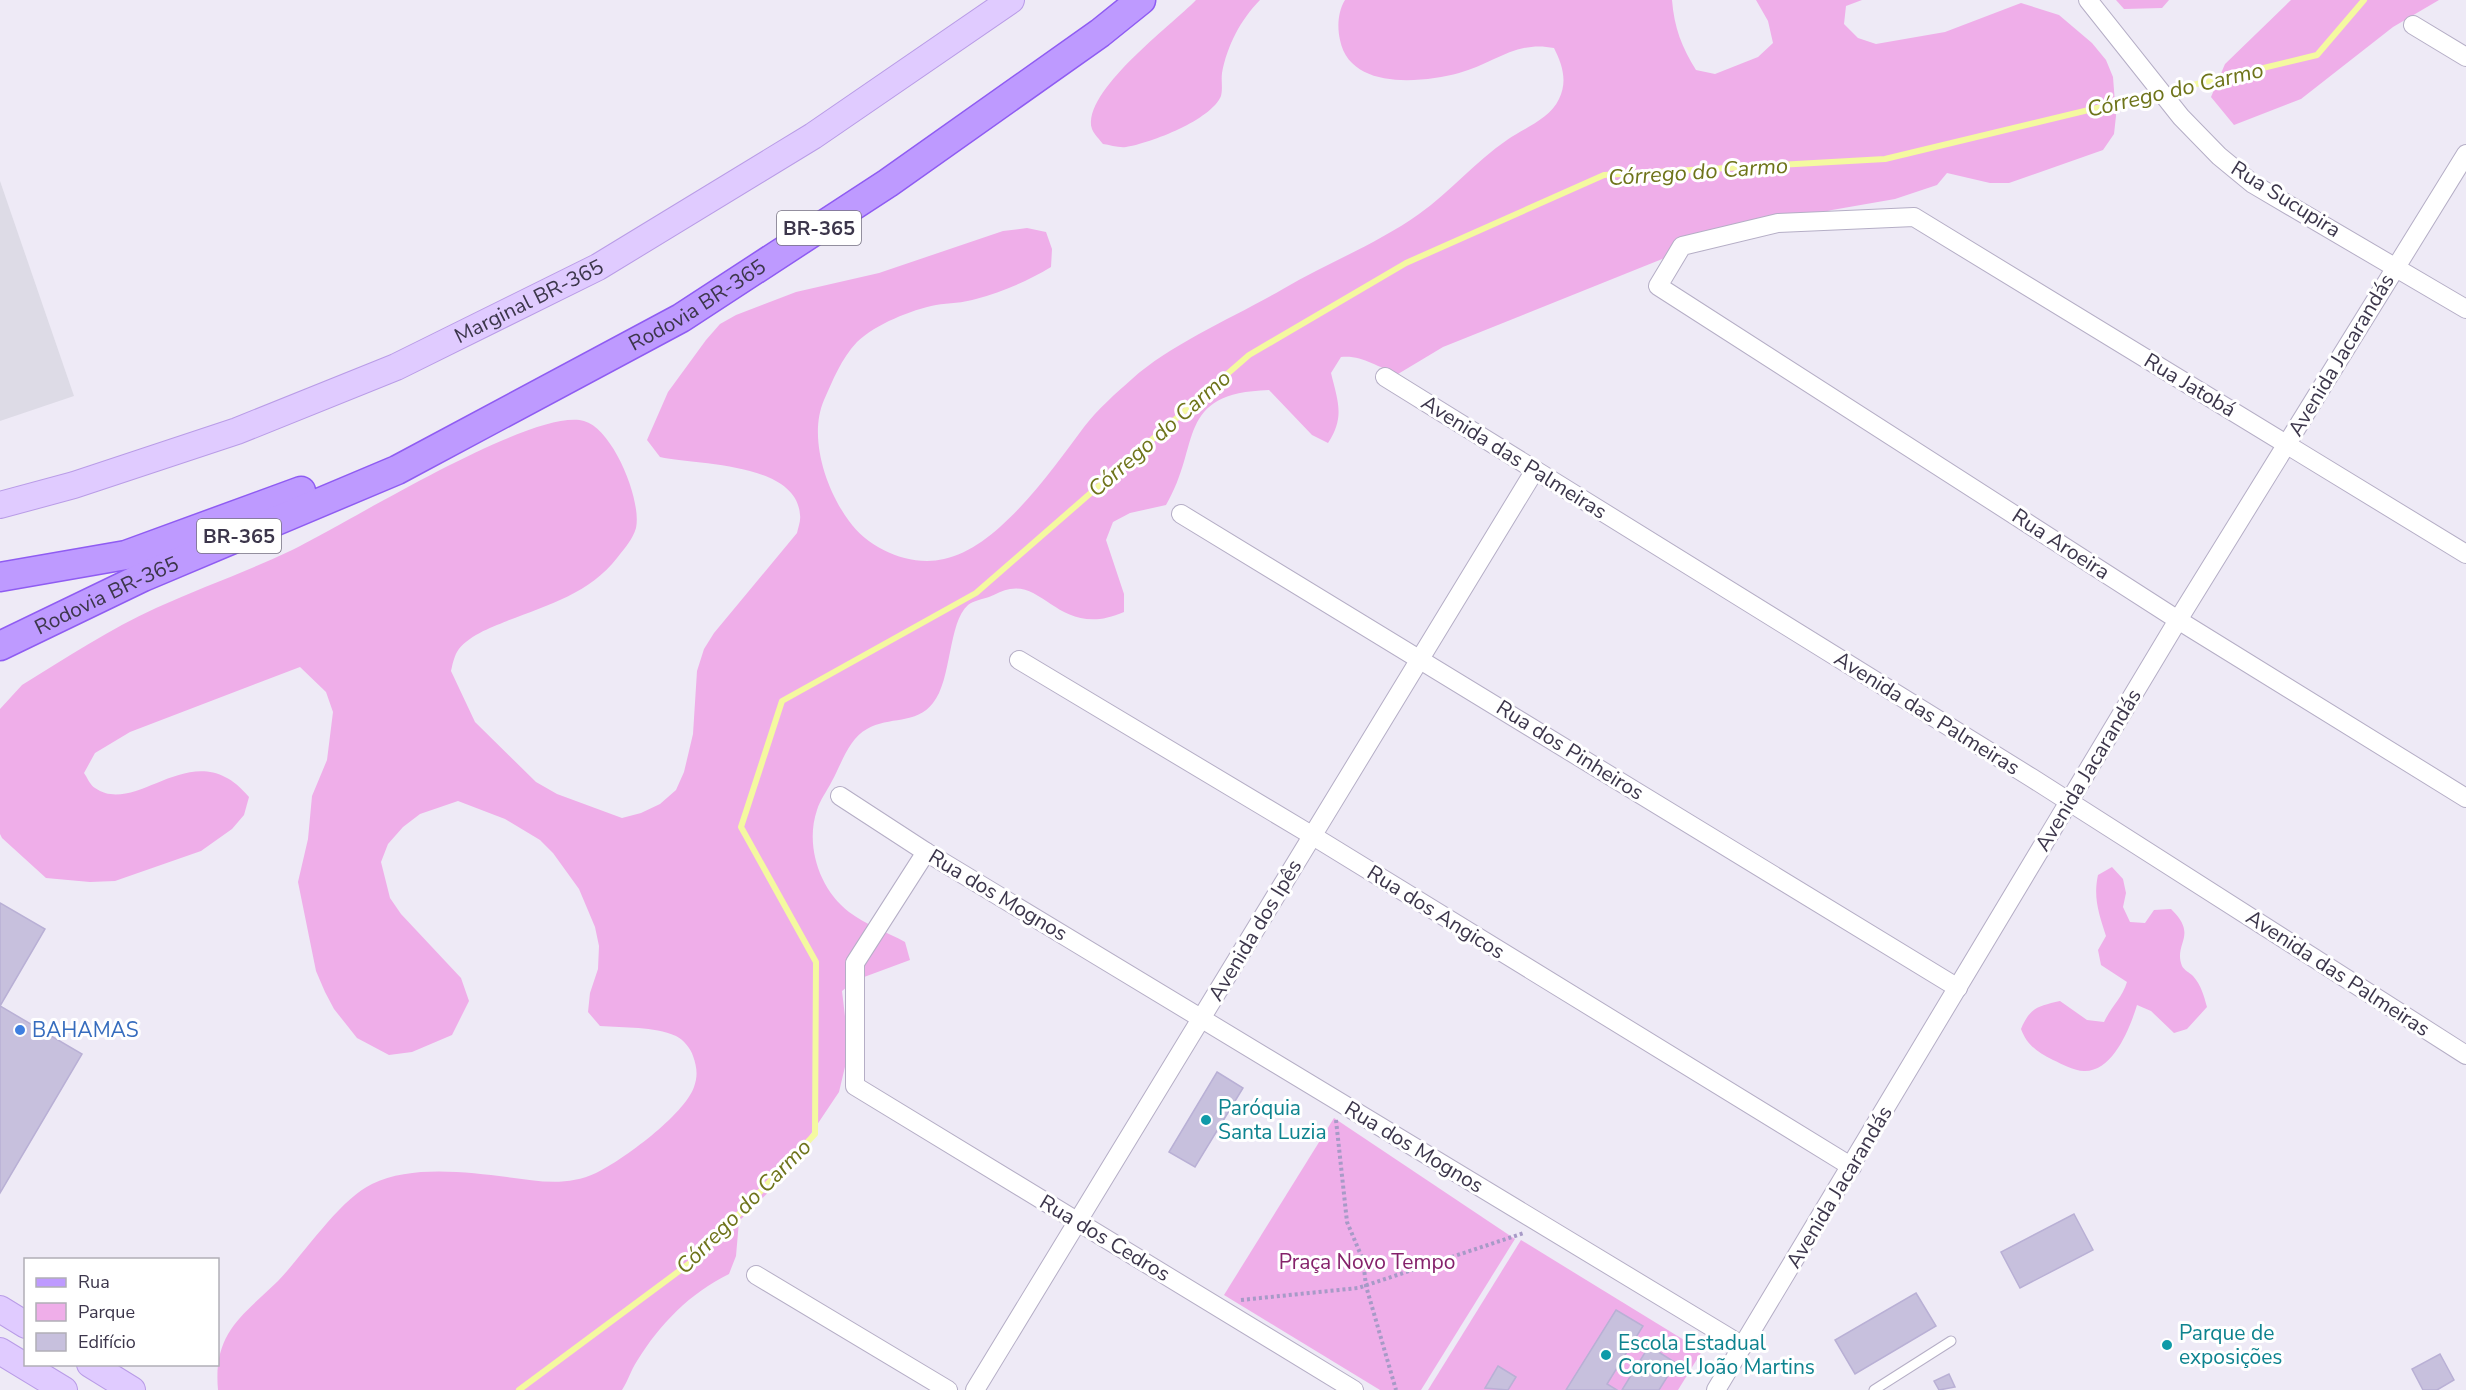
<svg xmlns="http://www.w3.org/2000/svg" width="2466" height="1390" font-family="'Nunito Sans',sans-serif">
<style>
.industrial{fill:#dddbe6}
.green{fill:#efaee9}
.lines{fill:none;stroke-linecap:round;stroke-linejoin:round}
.stream{stroke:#f4f9a0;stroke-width:6}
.building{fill:#c7c0dd;stroke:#b9b0d5;stroke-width:1.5}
.lane-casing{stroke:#b5aec6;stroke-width:11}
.street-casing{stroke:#b5aec6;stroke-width:20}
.secondary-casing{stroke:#b99ce7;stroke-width:28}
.primary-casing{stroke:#8f5cf2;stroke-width:31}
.path{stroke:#a79ac7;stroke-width:4;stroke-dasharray:3 3;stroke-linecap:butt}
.lane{stroke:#fff;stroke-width:9}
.street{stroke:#fff;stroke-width:18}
.secondary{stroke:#e0cbff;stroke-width:26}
.primary{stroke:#be9aff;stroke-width:28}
.shop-dot{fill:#3f7fe0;stroke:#fff;stroke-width:2}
.culture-dot{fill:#0f9aa8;stroke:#fff;stroke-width:2}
.labels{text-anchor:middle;stroke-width:6;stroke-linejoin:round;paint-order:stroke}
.shield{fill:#fff;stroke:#767281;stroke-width:1.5}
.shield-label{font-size:20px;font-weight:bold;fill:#3c364b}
.street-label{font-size:21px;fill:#3c364b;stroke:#fff}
.shop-label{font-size:21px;fill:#366cbe;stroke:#fff;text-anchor:start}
.culture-label{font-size:21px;fill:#0d838f;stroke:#fff;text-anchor:start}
.park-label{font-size:21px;fill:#85226b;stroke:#fff}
.water-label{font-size:22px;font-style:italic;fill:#6e741a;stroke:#fff}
</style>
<rect width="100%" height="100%" fill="#eeeaf6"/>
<!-- industrial -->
<polygon class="industrial" points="0,181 74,396 0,421"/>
<!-- green -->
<g class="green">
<path d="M1196,0H1260C1241,19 1227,46 1222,73C1221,80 1223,89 1221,96C1211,120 1151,143 1126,147C1119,148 1110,145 1103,144C1100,140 1094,134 1092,129C1081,92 1172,25 1196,0Z"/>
<path d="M1345,0H1672C1674,27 1682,48 1696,70L1715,74L1758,57L1773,43L1768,21L1756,0H1862L1846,6L1844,24L1858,38L1876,44L1945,32L2021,3L2059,15L2092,43L2106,60L2113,77L2116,116L2114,134L2103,150L2009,183H1990L1947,173L1937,185L1895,199L1832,210L1717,237L1443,347L1398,374C1376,367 1363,355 1341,357L1331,373C1338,402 1345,417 1328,443L1312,435L1269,390C1174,393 1202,445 1166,505L1130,513L1113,522L1106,540L1124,594V612C1063,639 1045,582 1010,589C1003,590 996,594 989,597C983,599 973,601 968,605C948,622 952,680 933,703C916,725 889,716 867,729C849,738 841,765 832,781C827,791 820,800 817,810C805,845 819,889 849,912C866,925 887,932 905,942L910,960L856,980L842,991L849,1050L839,1092L778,1183L739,1221L736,1256L729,1274C690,1293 660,1324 637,1361C631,1370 628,1381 622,1390H218C213,1333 241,1317 278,1281C304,1254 340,1199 372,1184C411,1165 466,1172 507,1177C538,1181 566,1187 596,1173C623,1160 684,1115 694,1087C698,1076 697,1067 693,1056C691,1049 684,1040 676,1036C653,1026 625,1028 600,1026L588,1012L590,993L598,969L599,946L595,927L579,889L553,853L540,840L505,819L458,801L420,814L403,827L388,844L381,862L390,898L401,914L461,978L469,1001L452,1035L412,1052L389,1055L357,1038L334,1009L325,992L316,971L298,882L308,839L312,796L327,760L333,712L326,692L300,667L130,732L95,753L84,773C87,777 90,785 95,788C138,818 194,730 249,797L244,815L232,829L201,851L115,881L90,882L46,878L2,838L0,834V709L22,685C66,658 110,629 156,608C200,588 246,572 290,551C345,525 532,407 584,421C613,429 642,500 636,528C633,539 624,549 617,558C590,593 548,605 507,621C490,628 467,636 457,652C454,657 452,666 451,671L475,722L536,782L557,794L622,818L641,813L660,804L676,790L684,772L693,734L697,671L704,649L714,633L797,533C798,528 801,521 800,515C797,462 696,465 660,457L647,440L668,392L706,340L720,324L736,315L796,292L879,273L1003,231L1027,228L1046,232L1052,249L1051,267C1028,281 1002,292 976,299C963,303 949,303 936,305C911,310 876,324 857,342C841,359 833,380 824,400C808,437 826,490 849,521C869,549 910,567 944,559C998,548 1052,470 1084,427C1097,410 1116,393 1132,379C1172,343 1235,317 1283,289C1327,263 1377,244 1419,214C1450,192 1475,162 1507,140C1524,128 1550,119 1559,99C1568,81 1562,64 1554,48C1516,40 1494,64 1459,73C1421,83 1350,90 1340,40C1337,27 1338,11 1345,0Z"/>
<polygon points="2116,0 2169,0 2162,8 2124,9"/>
<polygon points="2291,0 2439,0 2393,27 2301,99 2234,125 2211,97 2225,64"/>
<path d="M2112,867L2123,879L2126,893L2123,907L2130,922L2145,923L2154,910L2171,909C2199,936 2173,943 2182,966C2184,970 2190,973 2193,976C2201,985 2204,996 2207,1007L2187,1029L2174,1033L2151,1011L2137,1005C2130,1028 2113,1072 2084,1071C2074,1071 2062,1064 2053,1060C2037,1052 2027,1045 2021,1029C2030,1007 2039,1006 2060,1001L2087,1020L2104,1022C2111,1007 2122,998 2127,982L2101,965L2098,950L2106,936C2099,914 2093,898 2098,875Z"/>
<polygon points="1334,1118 1515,1239 1421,1390 1380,1390 1224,1295"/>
<polygon points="1521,1240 1702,1351 1678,1390 1428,1390"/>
</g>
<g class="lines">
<!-- stream -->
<polyline class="stream" points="519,1390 698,1257 815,1134 816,962 741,827 782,701 976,593 1249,355 1406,263 1604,175 1885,159 2317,55 2364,0"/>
</g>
<!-- building -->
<g class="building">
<polygon points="0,903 45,929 0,1006 82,1054 0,1193"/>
<polygon points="1217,1072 1243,1088 1195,1167 1169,1152"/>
<polygon points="2074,1214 2093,1250 2020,1288 2001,1252"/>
<polygon points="1916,1293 1936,1326 1855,1374 1835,1340"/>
<polygon points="1616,1310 1643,1326 1607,1384 1617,1390 1566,1390"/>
<polygon points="1649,1346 1676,1363 1659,1390 1622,1390"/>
<polygon points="2440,1354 2454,1380 2437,1390 2423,1390 2412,1369"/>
<polygon points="1498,1366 1516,1377 1508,1390 1485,1388"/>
<polygon points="1949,1374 1955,1387 1939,1390 1934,1381"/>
</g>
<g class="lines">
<defs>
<polyline id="lane" points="1874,1390 1951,1341"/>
<g id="street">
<polyline points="2088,0 2181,117 2219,156 2253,184 2466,309"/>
<polyline points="2413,25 2466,57"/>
<polyline points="1385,377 2032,778 2466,1055"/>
<polyline points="1181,514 1958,988"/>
<polyline points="2466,554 1914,217 1778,223 1682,246 1658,286 2178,620 2466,798"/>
<polyline points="1019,660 1313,836 1852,1167"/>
<polyline points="840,796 926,852 1743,1346"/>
<polyline points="926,852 855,963 855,1086 1354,1390"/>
<polyline points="756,1275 948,1390"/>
<polyline points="975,1390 1535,470"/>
<polyline points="1716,1390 2178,620 2466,154"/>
</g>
<g id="secondary">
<path id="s1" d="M0,505L74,485L237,431L396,367L598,267L813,136L1011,0"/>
<polyline points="0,1309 26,1325"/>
<polyline points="0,1351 64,1390"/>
<polyline points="90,1364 132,1390"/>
</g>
<g id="primary">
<polyline points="0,577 126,555 301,491"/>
<path id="s2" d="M0,646L143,577L397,470L681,318L888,183L1100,33L1141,0"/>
</g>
</defs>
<!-- lane casing -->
<use href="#lane" class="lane-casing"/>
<!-- street casing -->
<use href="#street" class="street-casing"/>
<!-- secondary casing -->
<use href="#secondary" class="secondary-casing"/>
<!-- primary casing -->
<use href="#primary" class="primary-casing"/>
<!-- path -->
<g class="path">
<polyline points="1336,1120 1347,1222 1363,1260 1366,1286 1396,1390"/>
<polyline points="1241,1300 1358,1288 1524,1233"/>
</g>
<!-- lane -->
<use href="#lane" class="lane"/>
<!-- street -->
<use href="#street" class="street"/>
<!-- secondary -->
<use href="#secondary" class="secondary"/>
<!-- primary -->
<use href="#primary" class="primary"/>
</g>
<!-- markers -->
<circle class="shop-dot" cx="20" cy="1030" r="6"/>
<g class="culture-dot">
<circle cx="1206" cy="1120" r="6"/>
<circle cx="2167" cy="1345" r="6"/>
<circle cx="1606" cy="1355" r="6"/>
</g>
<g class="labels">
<!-- shield labels -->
<g class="shield">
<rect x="777" y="211" width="84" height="34" rx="4.5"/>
<rect x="197" y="519" width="84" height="34" rx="4.5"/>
</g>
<g class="shield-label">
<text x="819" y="235">BR-365</text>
<text x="239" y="543">BR-365</text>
</g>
<!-- street labels -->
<g class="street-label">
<text transform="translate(2286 199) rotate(32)" y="7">Rua Sucupira</text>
<text dy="7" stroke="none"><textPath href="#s1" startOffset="568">Marginal BR-365</textPath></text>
<text dy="7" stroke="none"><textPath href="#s2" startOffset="777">Rodovia BR-365</textPath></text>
<text transform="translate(2341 355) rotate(-59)" y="7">Avenida Jacarandás</text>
<text transform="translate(2190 385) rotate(31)" y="7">Rua Jatobá</text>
<text transform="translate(1514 457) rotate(32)" y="7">Avenida das Palmeiras</text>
<text transform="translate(2061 544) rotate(33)" y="7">Rua Aroeira</text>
<text dy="7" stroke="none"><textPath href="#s2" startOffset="118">Rodovia BR-365</textPath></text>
<text transform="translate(1927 713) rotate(32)" y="7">Avenida das Palmeiras</text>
<text transform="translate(1570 750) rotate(32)" y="7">Rua dos Pinheiros</text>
<text transform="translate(2088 770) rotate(-59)" y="7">Avenida Jacarandás</text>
<text transform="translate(998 895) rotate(31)" y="7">Rua dos Mognos</text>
<text transform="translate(1436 912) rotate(32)" y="7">Rua dos Angicos</text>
<text transform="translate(1255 930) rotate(-59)" y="7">Avenida dos Ipês</text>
<text transform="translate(2338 973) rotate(33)" y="7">Avenida das Palmeiras</text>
<text transform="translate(1414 1147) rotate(31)" y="7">Rua dos Mognos</text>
<text transform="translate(1839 1187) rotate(-59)" y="7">Avenida Jacarandás</text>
<text transform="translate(1105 1238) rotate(31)" y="7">Rua dos Cedros</text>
</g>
<!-- shop labels -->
<g class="shop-label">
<text x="32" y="1037">BAHAMAS</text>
</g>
<!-- culture labels -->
<g class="culture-label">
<text x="1218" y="1115">Paróquia<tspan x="1218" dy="24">Santa Luzia</tspan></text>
<text x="2179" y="1340">Parque de<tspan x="2179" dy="24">exposições</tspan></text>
<text x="1618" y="1350">Escola Estadual<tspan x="1618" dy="24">Coronel João Martins</tspan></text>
</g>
<!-- park labels -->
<g class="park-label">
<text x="1367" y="1269">Praça Novo Tempo</text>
</g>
<!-- water labels -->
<g class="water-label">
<text transform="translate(2175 89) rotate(-13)" y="8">Córrego do Carmo</text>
<text transform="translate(1698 171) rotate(-4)" y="8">Córrego do Carmo</text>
<text transform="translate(1159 433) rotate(-41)" y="8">Córrego do Carmo</text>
<text transform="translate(743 1206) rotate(-45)" y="8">Córrego do Carmo</text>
</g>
</g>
<!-- legend -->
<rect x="24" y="1258" width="195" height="108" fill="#ffffff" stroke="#b1afb7" stroke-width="1.5"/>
<rect x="36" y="1278" width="30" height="9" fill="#be9aff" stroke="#b1afb7" stroke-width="1.5"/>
<text x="78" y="1288" font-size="18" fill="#3c364b">Rua</text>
<rect x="36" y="1303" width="30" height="18" fill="#efaee9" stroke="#b1afb7" stroke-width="1.5"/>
<text x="78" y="1318" font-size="18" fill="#3c364b">Parque</text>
<rect x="36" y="1333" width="30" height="18" fill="#c7c0dd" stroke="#b1afb7" stroke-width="1.5"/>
<text x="78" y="1348" font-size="18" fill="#3c364b">Edifício</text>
</svg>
